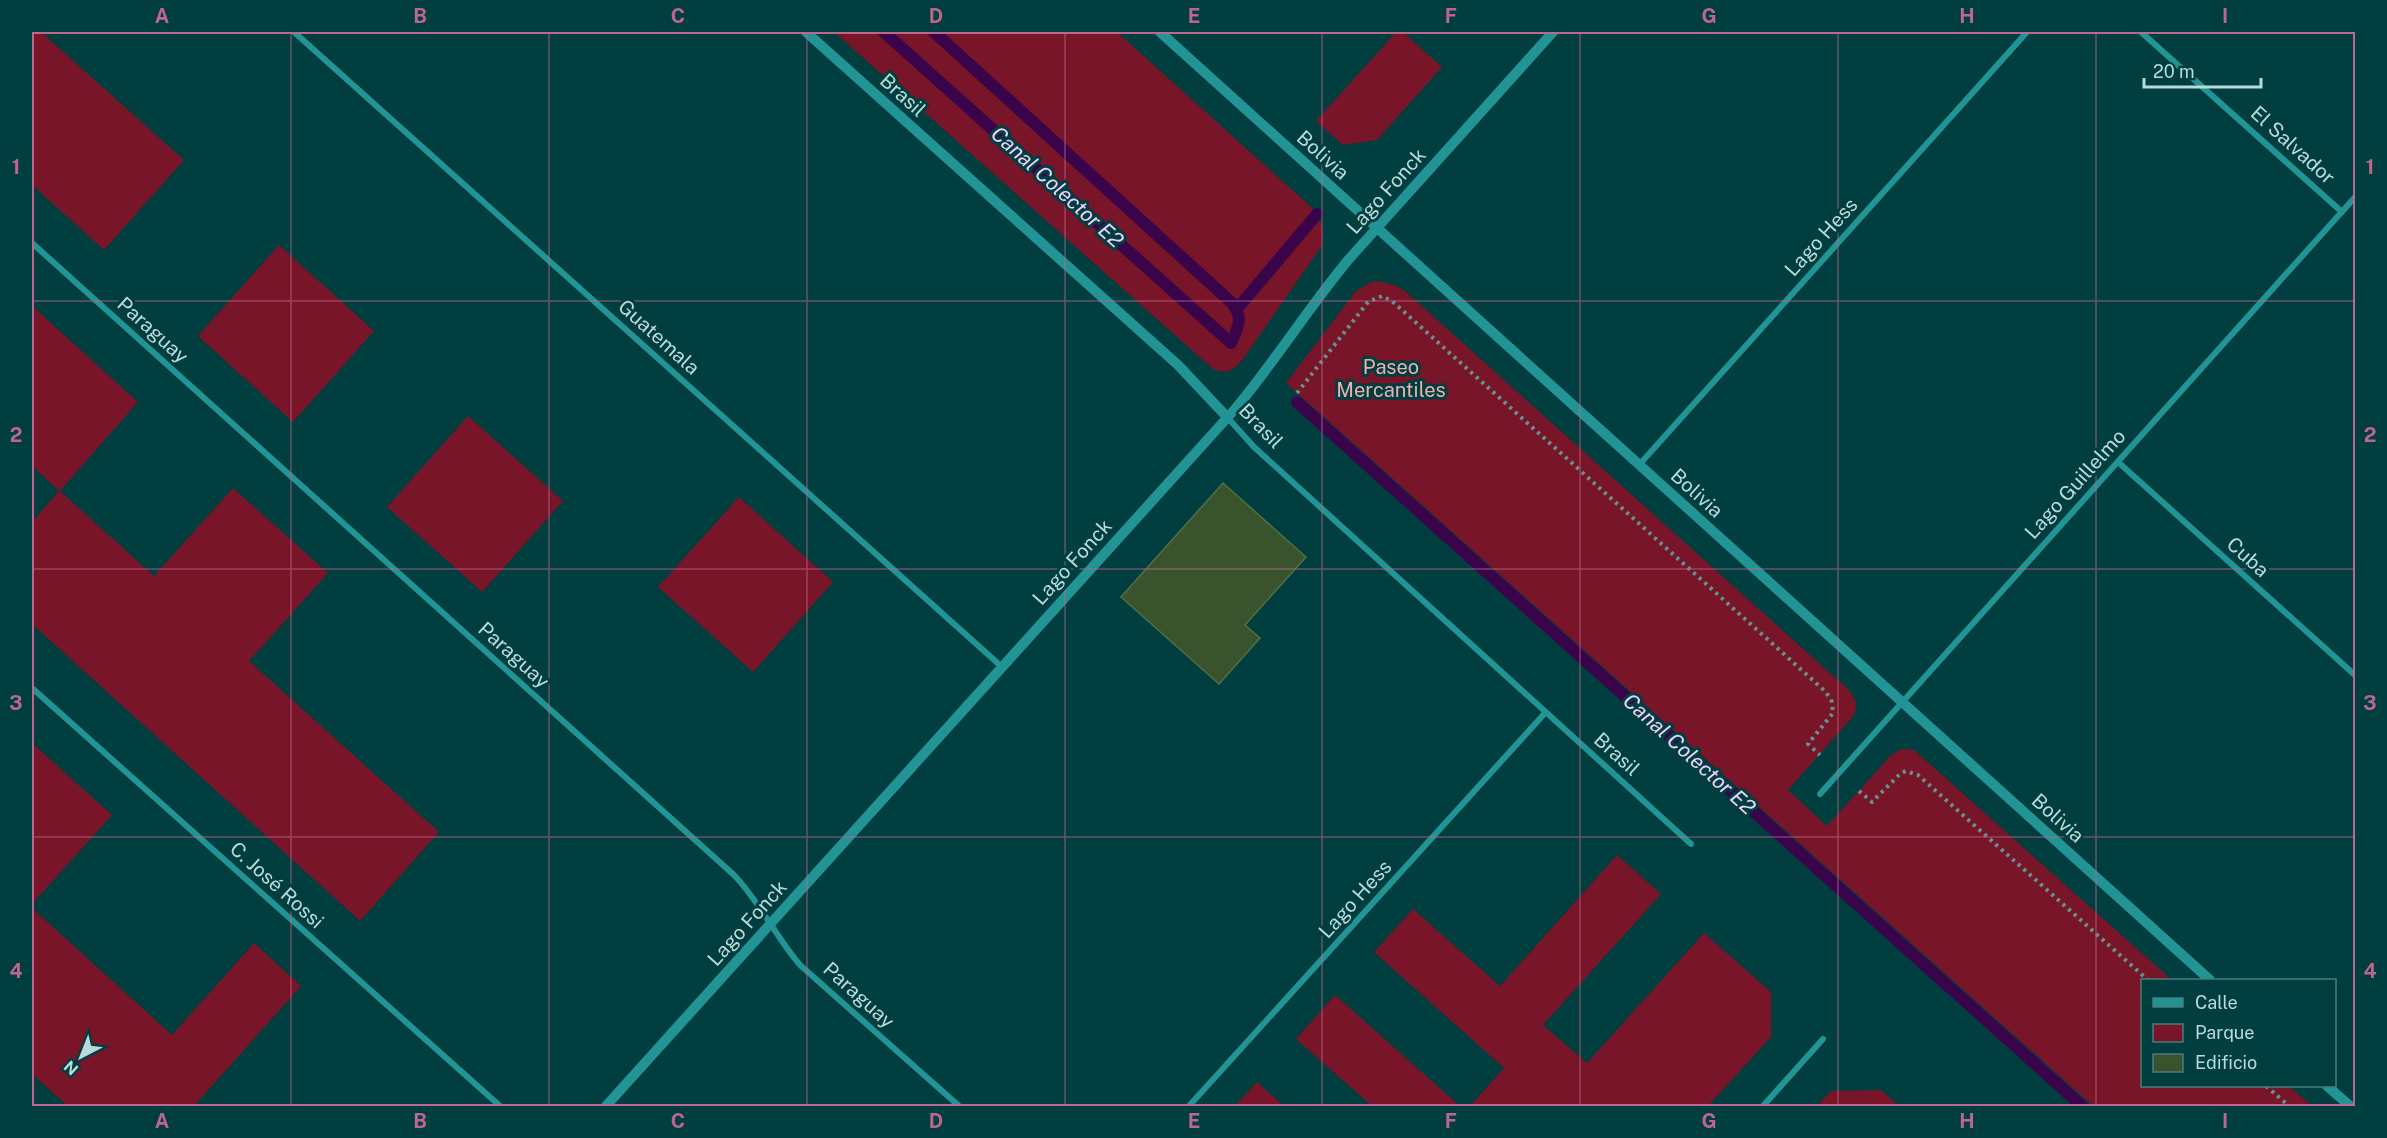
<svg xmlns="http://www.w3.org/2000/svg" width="2387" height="1138" font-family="'Public Sans',sans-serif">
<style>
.green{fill:#791528}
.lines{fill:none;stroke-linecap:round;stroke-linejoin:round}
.stream{stroke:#3a044b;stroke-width:12}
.building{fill:#39542d;stroke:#536f46;stroke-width:1.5}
.path{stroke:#659394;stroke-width:4;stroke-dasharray:3 4.5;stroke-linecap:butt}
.minor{stroke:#229495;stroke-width:6}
.tertiary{stroke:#229495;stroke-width:10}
.grid{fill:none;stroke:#be668e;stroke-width:1.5;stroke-opacity:0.55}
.labels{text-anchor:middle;stroke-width:6;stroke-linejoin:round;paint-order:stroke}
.street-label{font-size:20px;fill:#b9dada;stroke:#003e3f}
.park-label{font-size:20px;fill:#eeb0b2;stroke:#003e3f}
.water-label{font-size:21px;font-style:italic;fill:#f1cffe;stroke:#003e3f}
.neatline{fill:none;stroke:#be668e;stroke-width:2}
.grid-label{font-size:20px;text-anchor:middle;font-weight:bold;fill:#be668e}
</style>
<rect width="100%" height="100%" fill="#003e3f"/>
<!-- green -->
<g class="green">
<polygon points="32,32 41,32 184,160 104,250 32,185"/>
<path d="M834,32H1117L1311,207C1322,220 1325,230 1321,247L1243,359C1234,370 1227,375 1213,369Z"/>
<polygon points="1396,32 1403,32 1442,67 1377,140 1343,145 1316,121"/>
<polygon points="279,245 374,331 293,422 198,336"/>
<polygon points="1380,281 1397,286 1405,291 1850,691 1856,702 1855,714 1788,790 1827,826 1891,755 1902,749 1914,750 2172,980 2142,980 2142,1086 2289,1086 2312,1106 2093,1106 1286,383 1356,291 1371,282"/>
<polygon points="32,306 138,402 60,491 154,576 233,488 328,573 249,661 439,832 360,921 32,624 32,522 59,491 32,466"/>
<polygon points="468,416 563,501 482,592 387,507"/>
<polygon points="739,497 833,582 753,672 658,587"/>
<polygon points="32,743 112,815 32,904"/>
<polygon points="1617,855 1661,894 1543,1025 1587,1063 1704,933 1771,992 1771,1037 1708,1106 1470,1106 1504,1068 1374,952 1413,909 1500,986"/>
<polygon points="32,908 172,1035 254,943 301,986 194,1106 68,1106 32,1074"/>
<polygon points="1335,995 1460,1106 1372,1106 1296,1039"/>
<polygon points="1257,1082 1284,1106 1235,1106"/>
<polygon points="1881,1090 1899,1106 1817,1106 1831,1091"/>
</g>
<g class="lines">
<!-- stream -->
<g class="stream">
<path d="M884,32L1231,343C1238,328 1244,318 1232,303L934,32"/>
<polyline points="1237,309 1317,214"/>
<polyline points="1297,402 2082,1106"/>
</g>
</g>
<!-- building -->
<polygon class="building" points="1223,483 1306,557 1245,625 1260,638 1219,684 1121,597"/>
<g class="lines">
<!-- path -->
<g class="path">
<polyline points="1297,393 1368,302 1382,296 1392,301 1826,692 1832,702 1833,713 1808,744 1820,755"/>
<polyline points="1859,791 1872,802 1901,773 1906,771 1918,775 2148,980"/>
<polyline points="2266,1086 2289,1106"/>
</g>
<!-- minor -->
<g class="minor">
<polyline points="294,32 1002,667"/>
<polyline points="2141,32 2342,212"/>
<path d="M32,243L734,875C760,902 775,936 800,965L959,1106"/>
<polyline points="1227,417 1254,447 1691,844"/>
<polyline points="2118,462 2356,676"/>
<polyline points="1639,465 2027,32"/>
<polyline points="32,688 500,1106"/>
<polyline points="1820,794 2356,196"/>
<polyline points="1189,1106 1545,713"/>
<polyline points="1763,1106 1823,1039"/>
</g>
<!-- tertiary -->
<g class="tertiary">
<polyline points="806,32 1178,365 1227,417"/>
<polyline points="1160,32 2210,980"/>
<polyline points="2327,1086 2350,1106"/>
<path d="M606,1106L1236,408C1276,360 1309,307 1349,259L1553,32"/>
</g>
</g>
<!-- grid -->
<path class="grid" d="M291,32V1106M549,32V1106M807,32V1106M1065,32V1106M1322,32V1106M1580,32V1106M1838,32V1106M2096,32V1106M32,301H2356M32,569H2356M32,837H2356"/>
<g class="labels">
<!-- street labels -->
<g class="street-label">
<text transform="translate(903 95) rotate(42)" y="7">Brasil</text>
<text transform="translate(2293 145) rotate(42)" y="7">El Salvador</text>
<text transform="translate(1323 155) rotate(42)" y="7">Bolivia</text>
<text transform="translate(1386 191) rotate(-48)" y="7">Lago Fonck</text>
<text transform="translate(1821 237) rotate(-48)" y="7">Lago Hess</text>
<text transform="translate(153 330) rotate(42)" y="7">Paraguay</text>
<text transform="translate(659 337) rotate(42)" y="7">Guatemala</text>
<text transform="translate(1261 426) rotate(46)" y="7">Brasil</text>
<text transform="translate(2075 484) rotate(-48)" y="7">Lago Guillelmo</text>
<text transform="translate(1697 493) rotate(42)" y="7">Bolivia</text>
<text transform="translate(2248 557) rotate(42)" y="7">Cuba</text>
<text transform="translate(1072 562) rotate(-48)" y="7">Lago Fonck</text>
<text transform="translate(514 655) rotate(42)" y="7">Paraguay</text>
<text transform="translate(1617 754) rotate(42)" y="7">Brasil</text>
<text transform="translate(2058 818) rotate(42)" y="7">Bolivia</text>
<text transform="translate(277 885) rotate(42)" y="7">C. José Rossi</text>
<text transform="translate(1355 899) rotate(-48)" y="7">Lago Hess</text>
<text transform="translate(747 923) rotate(-48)" y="7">Lago Fonck</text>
<text transform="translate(859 995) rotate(42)" y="7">Paraguay</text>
</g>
<!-- park labels -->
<g class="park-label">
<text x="1391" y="374">Paseo<tspan x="1391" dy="23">Mercantiles</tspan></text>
</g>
<!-- water labels -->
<g class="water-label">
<text transform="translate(1057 187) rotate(42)" y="7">Canal Colector E2</text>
<text transform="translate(1689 754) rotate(42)" y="7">Canal Colector E2</text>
</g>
</g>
<!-- border -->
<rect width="2387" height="1138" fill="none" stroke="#003e3f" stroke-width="66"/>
<!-- legend -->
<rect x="2141" y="979" width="195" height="108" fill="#003e3f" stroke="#4a7c7d" stroke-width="1.5"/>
<rect x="2153" y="998" width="30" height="9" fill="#229495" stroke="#4a7c7d" stroke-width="1.5"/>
<text x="2195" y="1009" font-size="18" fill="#b9dada">Calle</text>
<rect x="2153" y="1024" width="30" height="18" fill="#791528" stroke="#4a7c7d" stroke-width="1.5"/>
<text x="2195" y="1039" font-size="18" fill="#b9dada">Parque</text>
<rect x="2153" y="1054" width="30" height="18" fill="#39542d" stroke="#4a7c7d" stroke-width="1.5"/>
<text x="2195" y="1069" font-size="18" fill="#b9dada">Edificio</text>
<!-- north arrow -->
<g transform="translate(81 1057) rotate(222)" stroke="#003e3f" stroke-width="4.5" paint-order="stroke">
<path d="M0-4.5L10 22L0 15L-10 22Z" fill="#b9dada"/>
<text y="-9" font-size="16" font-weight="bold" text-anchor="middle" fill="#b9dada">N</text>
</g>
<!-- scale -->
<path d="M2144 78v9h117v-9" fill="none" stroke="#b9dada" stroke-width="3"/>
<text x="2153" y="78" font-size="18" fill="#b9dada" stroke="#003e3f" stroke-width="4.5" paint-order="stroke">20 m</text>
<rect x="33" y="33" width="2321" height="1072" class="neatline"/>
<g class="grid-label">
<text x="162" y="23">A</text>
<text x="420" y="23">B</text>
<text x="678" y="23">C</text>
<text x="936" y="23">D</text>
<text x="1194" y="23">E</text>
<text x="1451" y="23">F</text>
<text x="1709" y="23">G</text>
<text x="1967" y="23">H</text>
<text x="2225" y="23">I</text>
<text x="16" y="174">1</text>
<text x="2370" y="174">1</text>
<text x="16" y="442">2</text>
<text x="2370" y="442">2</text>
<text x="16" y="710">3</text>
<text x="2370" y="710">3</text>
<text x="16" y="978">4</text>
<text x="2370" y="978">4</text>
<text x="162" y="1128">A</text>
<text x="420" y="1128">B</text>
<text x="678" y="1128">C</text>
<text x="936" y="1128">D</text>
<text x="1194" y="1128">E</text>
<text x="1451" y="1128">F</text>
<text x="1709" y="1128">G</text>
<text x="1967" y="1128">H</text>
<text x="2225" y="1128">I</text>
</g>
</svg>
